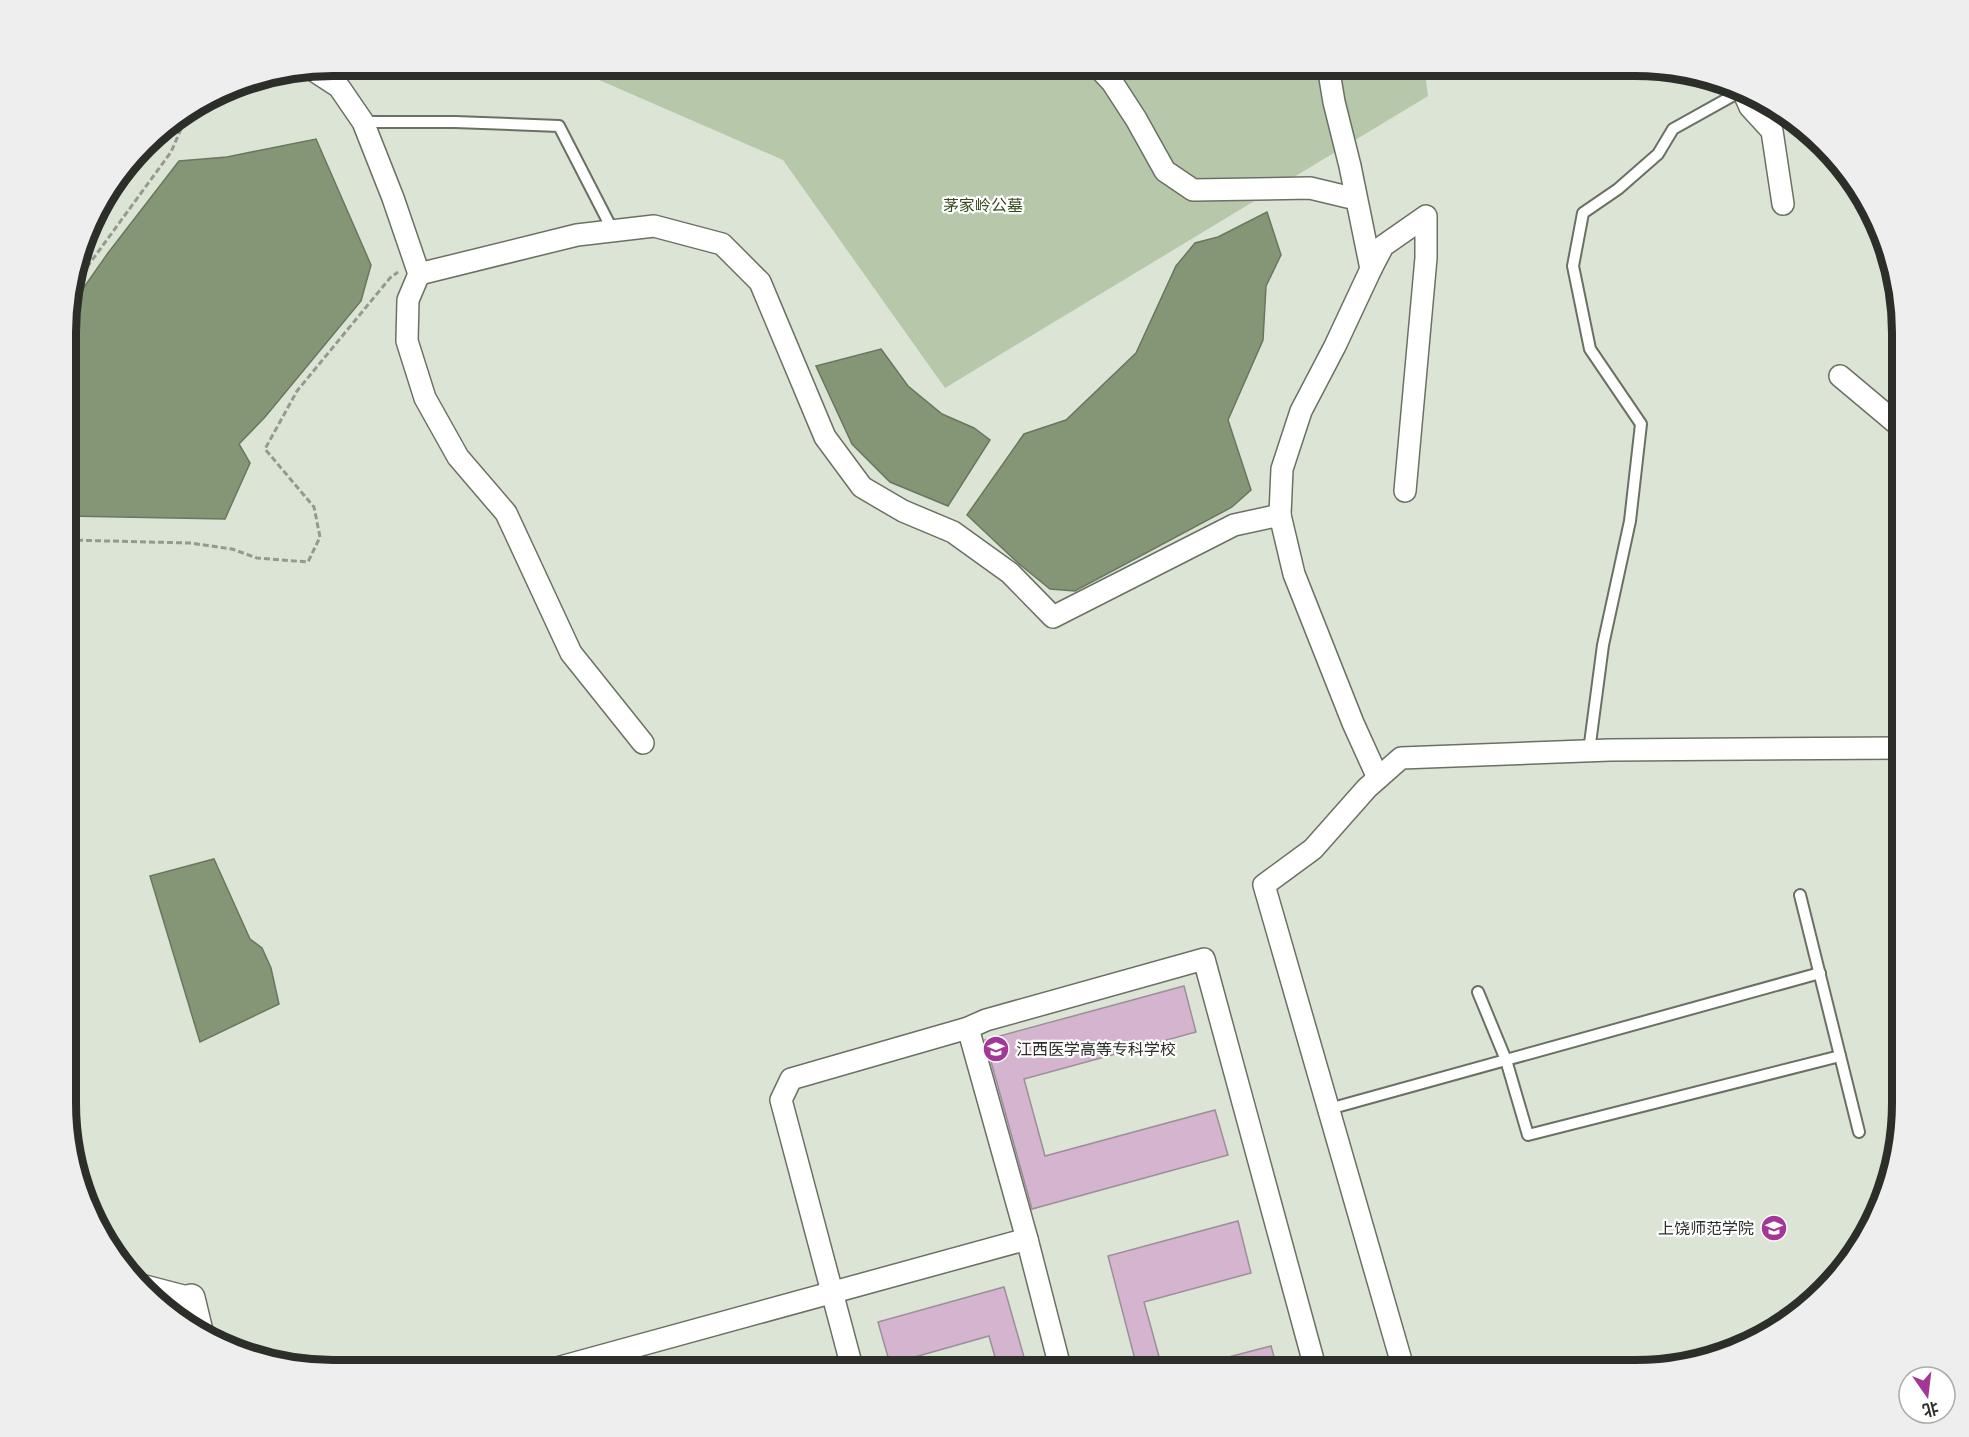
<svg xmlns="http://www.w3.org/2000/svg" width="1969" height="1437" font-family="'Roboto Condensed','Noto Sans SC',sans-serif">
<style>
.green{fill:#b7c7aa}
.water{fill:#859676;stroke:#6a775f;stroke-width:1.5}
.building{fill:#d4b4ce;stroke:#9c8f99;stroke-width:1.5}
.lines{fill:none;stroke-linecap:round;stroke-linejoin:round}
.service-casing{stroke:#6a7164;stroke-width:14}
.minor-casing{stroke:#6a7164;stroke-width:24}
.tertiary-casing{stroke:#6a7164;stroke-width:30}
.path{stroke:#949a8f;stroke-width:3;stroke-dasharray:6 3;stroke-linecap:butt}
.service{stroke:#fff;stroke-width:10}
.minor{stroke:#fff;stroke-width:21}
.tertiary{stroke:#fff;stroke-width:27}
.labels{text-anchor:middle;stroke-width:4.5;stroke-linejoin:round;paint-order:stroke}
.park-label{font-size:16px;fill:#334b1a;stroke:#fff}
.poi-label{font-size:16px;fill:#2c2f29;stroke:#fff;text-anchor:start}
.rim{fill:none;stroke:#2c2f29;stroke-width:8}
</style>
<rect width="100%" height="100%" fill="#dce4d5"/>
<!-- green -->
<polygon class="green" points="567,66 1424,66 1428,96 945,388 783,160"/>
<!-- water -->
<g class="water">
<polygon points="316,139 371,265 361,301 265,417 239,444 250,463 225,519 68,516 68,310 108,253 179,161 227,157"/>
<polygon points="1267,212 1281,255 1266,286 1263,340 1228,420 1251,490 1232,507 1075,591 1050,589 1018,563 967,515 1024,434 1066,420 1136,353 1176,266 1195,243 1218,237"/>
<polygon points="881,349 908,386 942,414 974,428 990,440 948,506 890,482 852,444 816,366"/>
<polygon points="214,859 250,939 262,948 271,968 279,1004 200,1042 150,876"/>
</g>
<!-- building -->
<g class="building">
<polygon points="1184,986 1196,1032 1024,1079 1045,1156 1215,1110 1228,1155 1032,1209 985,1040"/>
<polygon points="1238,1221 1251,1273 1144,1302 1163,1371 1138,1371 1108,1256"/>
<polygon points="1004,1287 1028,1371 999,1371 989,1336 890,1364 878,1322"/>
<polygon points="1271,1346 1278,1371 1195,1371 1194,1366"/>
</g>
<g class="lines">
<defs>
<g id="service">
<polyline points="363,122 455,122 559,126 613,231"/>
<polyline points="1589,751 1603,645 1630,521 1641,424 1590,349 1573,266 1583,213 1618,189 1658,154 1673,129 1743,90"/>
<polyline points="1800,895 1859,1132"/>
<polyline points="1478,992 1506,1060 1528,1135 1840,1056"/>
<polyline points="1329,1109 1820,973"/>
</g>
<g id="minor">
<polyline points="1097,66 1112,82 1136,119 1165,171 1193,190 1310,188 1356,199"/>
<polyline points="1328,66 1334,102 1350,166 1371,269 1335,346 1301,411 1282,469 1280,515 1294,574 1353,723 1378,778"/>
<polyline points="313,70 339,87 363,122 393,198 419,274 577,235 654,226 722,244 760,282 825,437 862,487 903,511 953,532 1010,573 1053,617 1234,525 1280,515"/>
<polyline points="1742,89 1750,107 1772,131 1783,204"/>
<polyline points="1371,269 1383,246 1426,216 1426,258 1405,491"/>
<polyline points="419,274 408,300 407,341 425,398 458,457 506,513 571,653 643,743"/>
<polyline points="1840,376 1902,428"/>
<polyline points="968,1028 1027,1239 1061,1371"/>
<polyline points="145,1286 191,1298"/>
<polyline points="546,1371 1027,1239"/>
<polyline points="853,1371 781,1100 791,1079 968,1028 986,1020 1204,959 1316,1371"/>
<polyline points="1404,1371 1264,885 1313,849 1367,788 1401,758 1610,750 1902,748"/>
</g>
<polyline id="tertiary" points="191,1298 199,1331"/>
</defs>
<!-- service casing -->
<use href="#service" class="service-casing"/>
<!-- minor casing -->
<use href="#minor" class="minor-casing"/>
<!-- tertiary casing -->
<use href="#tertiary" class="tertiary-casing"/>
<!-- path -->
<g class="path">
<polyline points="71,289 171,152 188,113"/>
<polyline points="68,540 190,543 232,549 257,558 308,562 320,537 314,507 265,449 297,391 390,278 398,272"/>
</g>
<!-- service -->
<use href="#service" class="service"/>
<!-- minor -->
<use href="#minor" class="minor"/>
<!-- tertiary -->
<use href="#tertiary" class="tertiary"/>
</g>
<!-- icons -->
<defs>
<symbol id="university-disc" viewBox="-11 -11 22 22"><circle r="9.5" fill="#a33696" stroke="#fff"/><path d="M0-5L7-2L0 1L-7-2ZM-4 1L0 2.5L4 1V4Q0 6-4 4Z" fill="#fff"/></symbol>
</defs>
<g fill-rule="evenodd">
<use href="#university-disc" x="981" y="1034" width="30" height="30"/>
<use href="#university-disc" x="1759" y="1213" width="30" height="30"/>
</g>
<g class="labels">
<!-- park labels -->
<g class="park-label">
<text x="983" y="211">茅家岭公墓</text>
</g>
<!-- poi labels -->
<g class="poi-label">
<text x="1016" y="1055">江西医学高等专科学校</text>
<text x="1754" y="1234" text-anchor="end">上饶师范学院</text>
</g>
</g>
<!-- crop -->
<path d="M0 0H1969V1437H0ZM333 76H1635A257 257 0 0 1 1892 333V1103A257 257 0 0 1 1635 1360H333A257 257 0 0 1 76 1103V333A257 257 0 0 1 333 76Z" fill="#eee" fill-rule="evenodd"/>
<path class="rim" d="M333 76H1635A257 257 0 0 1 1892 333V1103A257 257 0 0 1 1635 1360H333A257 257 0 0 1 76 1103V333A257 257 0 0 1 333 76Z"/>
<!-- north arrow -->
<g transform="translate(1927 1395) rotate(166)"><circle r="28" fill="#ffffff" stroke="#abaca9" stroke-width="1.5"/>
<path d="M0-4.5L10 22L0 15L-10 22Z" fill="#a33696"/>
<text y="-9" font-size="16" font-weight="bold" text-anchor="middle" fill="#2c2f29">北</text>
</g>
</svg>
